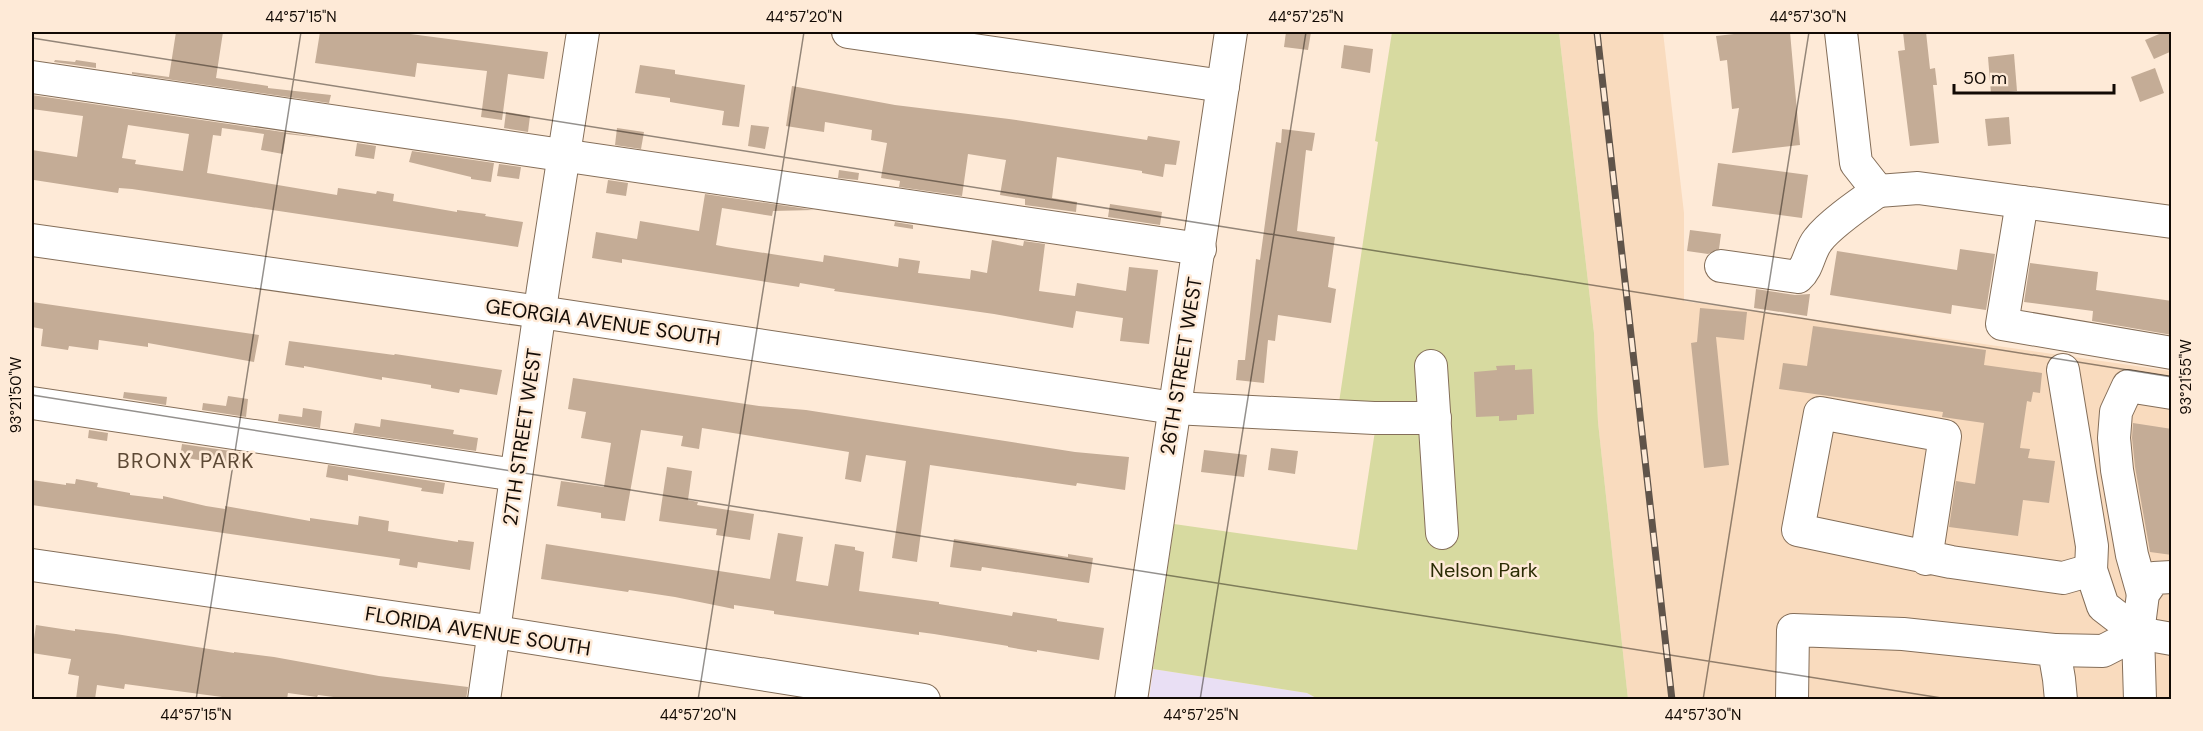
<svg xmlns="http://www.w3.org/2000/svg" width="2203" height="731" font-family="'DM Sans',sans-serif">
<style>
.built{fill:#f9dbbe}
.education{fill:#e9dff4}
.green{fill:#d7daa0}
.building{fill:#c4ac96;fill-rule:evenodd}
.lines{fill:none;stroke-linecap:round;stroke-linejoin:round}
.minor-casing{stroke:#846e59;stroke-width:34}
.minor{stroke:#fff;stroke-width:32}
.rail-casing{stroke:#60544a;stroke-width:7}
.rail{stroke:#feead7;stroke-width:4.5;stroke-dasharray:14;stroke-linecap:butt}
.ticks{fill:none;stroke:#120a04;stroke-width:1.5;stroke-opacity:0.45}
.labels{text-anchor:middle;stroke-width:5;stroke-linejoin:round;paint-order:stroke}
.street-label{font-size:20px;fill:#120a04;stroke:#feead7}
.park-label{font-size:20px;fill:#2b2c05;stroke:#feead7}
.neighbourhood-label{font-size:21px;letter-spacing:1.5px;fill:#5d4935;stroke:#feead7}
.neatline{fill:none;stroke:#120a04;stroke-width:2}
.ticks-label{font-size:15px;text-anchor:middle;fill:#120a04}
</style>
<rect width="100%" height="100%" fill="#feead7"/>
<!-- built -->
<polygon class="built" points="1559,32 1663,32 1684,213 1684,301 2171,371 2171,699 1628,699 1598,422 1594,333"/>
<!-- education -->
<polygon class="education" points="1153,669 1307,693 1318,699 1149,700"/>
<!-- green -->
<polygon class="green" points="1392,32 1559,32 1594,333 1598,422 1628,699 1318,699 1307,693 1153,669 1174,524 1357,550 1378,411 1338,409 1378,142 1375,141"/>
<!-- building -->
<g class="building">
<polygon points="176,32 223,32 216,78 268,86 268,88 331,95 329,103 132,74 132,72 169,77"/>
<polygon points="320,32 395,32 548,52 544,79 508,74 502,120 481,117 487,71 417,63 415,77 315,63"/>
<polygon points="1286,32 1311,32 1308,50 1284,47"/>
<polygon points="1752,32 1790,32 1800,145 1732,153 1739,108 1732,109 1727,60 1720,61 1716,36"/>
<polygon points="1903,32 1926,32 1930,69 1935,68 1937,85 1933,85 1939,143 1910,146 1898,51 1905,50"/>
<polygon points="2164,32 2172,32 2172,51 2154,59 2145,40"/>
<polygon points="1344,45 1373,49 1370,73 1341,68"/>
<polygon points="2014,54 2017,91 1991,94 1988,57"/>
<polygon points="55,60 75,62 76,60 96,63 96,68 54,62"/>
<polygon points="640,65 675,70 675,74 745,85 739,127 722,125 724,111 670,102 670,98 635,93"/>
<polygon points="2155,68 2164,93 2140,102 2131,77"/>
<polygon points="792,86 895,105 1009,119 1147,140 1148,136 1180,141 1176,165 1165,164 1163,177 1142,173 1142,171 1057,157 1052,198 1077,202 1076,212 1025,205 1025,199 1000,195 1006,160 968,154 962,196 899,187 900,181 881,178 887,143 871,140 872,130 825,122 824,132 786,126"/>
<path d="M32,95L323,138L286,134L283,154L261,150L264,134L222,128L221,136L213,135L207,173L337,195L338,188L376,194L377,191L394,194L393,201L457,212V210L486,214L485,216L523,222L518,247L132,189L119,188L118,193L34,180V176H32V150L77,157L83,116L32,109ZM128,125L189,134L183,171L135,164L136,160L122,158Z"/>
<polygon points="506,112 530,116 528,132 504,128"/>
<polygon points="2009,117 2011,144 1988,146 1985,119"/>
<polygon points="751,125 769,127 765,149 748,146"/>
<polygon points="617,128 644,132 641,149 615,145"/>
<polygon points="1282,129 1315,133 1312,151 1306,150 1297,231 1335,237 1328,287 1336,289 1331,323 1278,315 1275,341 1268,340 1264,383 1236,380 1238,360 1245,360 1256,259 1260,260 1276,142 1281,143"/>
<polygon points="357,143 376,146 374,159 355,156"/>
<polygon points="412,151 494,163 491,182 471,179 471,177 409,162"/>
<polygon points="1718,163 1808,175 1802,218 1712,206"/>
<polygon points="499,164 521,167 519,179 497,176"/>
<polygon points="839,170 859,173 858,180 838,178"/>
<polygon points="608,180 628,183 626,196 606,193"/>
<polygon points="705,194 814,210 773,211 772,216 722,208 716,245 726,247 823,262 824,255 898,267 899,258 920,261 918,273 970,279 971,270 987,273 992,240 1023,246 1024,241 1045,244 1039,291 1075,296 1077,283 1126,291 1129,267 1158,270 1149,344 1120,341 1123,318 1076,311 1073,328 994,314 834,291 835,289 800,283 799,287 622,259 622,263 592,258 596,232 637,239 640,221 699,231"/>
<polygon points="1110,204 1162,212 1160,225 1108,217"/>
<polygon points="895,222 913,225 913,229 894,226"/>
<polygon points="1690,230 1721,234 1719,249 1708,254 1687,251"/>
<polygon points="1960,249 1995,254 1986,310 1952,305 1951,314 1830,295 1837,251 1957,270"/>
<polygon points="2030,263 2098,272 2096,290 2172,301 2172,335 2092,321 2093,311 2024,302"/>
<polygon points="1756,289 1795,295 1810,294 1807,316 1754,308"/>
<polygon points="32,302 259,335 254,362 148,343 148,347 99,340 98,350 69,346 68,350 41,346 43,329 32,327"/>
<polygon points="1700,308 1747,312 1744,340 1716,337 1729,465 1704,468 1691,343 1697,342"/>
<polygon points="1813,326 1986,350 1984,365 2042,373 2040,393 2033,392 2031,402 2027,401 2020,448 2030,449 2028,458 2055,461 2049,503 2023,500 2018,536 1949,527 1956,481 1975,484 1984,423 1942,417 1943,412 1779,389 1783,363 1807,366"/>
<polygon points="289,341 394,355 395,354 502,370 497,395 460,389 459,393 431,388 431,385 382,377 382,380 304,366 304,368 285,365"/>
<polygon points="1515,365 1515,370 1532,369 1534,414 1517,415 1517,420 1499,421 1499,416 1476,417 1474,372 1497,370 1496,366"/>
<polygon points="573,378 759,406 806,410 1075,452 1129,457 1125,490 1077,483 1076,486 930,465 917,562 892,558 906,461 866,455 861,482 845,479 849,452 702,428 699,449 681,446 683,436 641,430 625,521 601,518 601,513 557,506 561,481 604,487 611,443 581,438 586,412 568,409"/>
<polygon points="124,392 167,397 166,405 123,398"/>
<polygon points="228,396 248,399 246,417 202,410 203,403 226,406"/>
<polygon points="303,408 322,411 320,428 278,421 279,414 302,417"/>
<polygon points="381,419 454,430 453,434 478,438 476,451 353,433 355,423 380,427"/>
<polygon points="2133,423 2172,429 2172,555 2150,552 2135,467 2132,438"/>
<polygon points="89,430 108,433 107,441 88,438"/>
<polygon points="182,444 252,454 250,468 180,457"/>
<polygon points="1271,448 1298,451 1295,474 1268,470"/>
<polygon points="1204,450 1247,455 1244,477 1201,472"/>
<polygon points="328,465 445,483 443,494 421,491 422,488 348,475 348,481 326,477"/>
<polygon points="667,467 692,471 688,500 698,502 697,505 754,514 750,540 716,535 717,529 659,521"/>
<polygon points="76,479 98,483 97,487 130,493 130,495 163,499 163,496 206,506 225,509 225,506 310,521 310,518 358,525 359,516 389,521 388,531 458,542 458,540 474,542 470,570 418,562 417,568 399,565 400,559 32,505 32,480 66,485 66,483 75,484"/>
<polygon points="778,533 803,537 796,581 828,586 835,544 855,547 855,550 864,552 859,591 939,602 939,604 1012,616 1013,612 1057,619 1057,621 1104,628 1099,660 1037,650 1037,652 1008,647 1008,646 934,634 919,632 919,635 774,614 774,611 734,605 734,609 675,597 629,590 628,592 541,579 546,544 770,579"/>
<polygon points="954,539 1068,557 1068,554 1093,558 1089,583 982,567 981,571 950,567"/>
<polygon points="36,625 75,631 75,629 116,634 234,653 234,652 274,657 379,676 468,687 466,699 349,699 318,695 317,697 288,693 287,699 237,699 125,684 124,689 97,685 95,699 76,699 79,676 68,674 71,659 32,653"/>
</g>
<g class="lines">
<defs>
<g id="minor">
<polyline points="848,32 1223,86"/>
<polyline points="1841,32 1856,163 1878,191"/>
<polyline points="32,77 1200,249"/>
<polyline points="1878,191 1918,188 2172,222"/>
<polyline points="2022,202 2002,324 2172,353"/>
<polyline points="32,240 540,312 1174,408 1374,418 1435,418"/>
<path d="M1721,266L1798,277C1809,267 1809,251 1818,240C1830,224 1861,203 1878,191"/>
<polyline points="1431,366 1442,533"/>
<polyline points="2063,370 2092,546 2091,570 2103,606 2138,633 2172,639"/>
<polyline points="32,403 516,475"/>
<polyline points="1926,559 1945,436 1820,413 1798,530 1951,562 2063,578 2091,570"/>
<polyline points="32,565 495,632 924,700"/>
<polyline points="2143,594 2132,555 2117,470 2114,438 2116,412 2128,386 2172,393"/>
<polyline points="2054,650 2103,651 2138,633"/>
<polyline points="484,700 543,289 583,32"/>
<polyline points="1131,700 1231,32"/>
<polyline points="1792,700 1793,630 1903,634 2054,650 2059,679 2061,700"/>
<polyline points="2140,700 2138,633 2143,594 2154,578 2172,577"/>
</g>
</defs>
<!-- minor casing -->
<use href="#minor" class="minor-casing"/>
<!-- minor -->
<use href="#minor" class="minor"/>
<defs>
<polyline id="rail" points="1597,32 1672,700"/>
</defs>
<!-- rail casing -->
<use href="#rail" class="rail-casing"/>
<!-- rail -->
<use href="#rail" class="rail"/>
</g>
<!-- ticks -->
<path class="ticks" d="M32,38L2172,377M32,395L1954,700M196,700L301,32M698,700L804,32M1200,700L1306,32M1703,700L1809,32"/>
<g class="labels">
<!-- street labels -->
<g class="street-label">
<text transform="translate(603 322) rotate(8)" y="7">GEORGIA AVENUE SOUTH</text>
<text transform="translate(1181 366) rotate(-81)" y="7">26TH STREET WEST</text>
<text transform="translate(522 437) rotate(-82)" y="7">27TH STREET WEST</text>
<text transform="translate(478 631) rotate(9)" y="7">FLORIDA AVENUE SOUTH</text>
</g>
<!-- park labels -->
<g class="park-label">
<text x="1484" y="577">Nelson Park</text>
</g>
<!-- neighbourhood labels -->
<g class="neighbourhood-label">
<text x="186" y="468">BRONX PARK</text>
</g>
</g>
<!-- border -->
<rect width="2203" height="731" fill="none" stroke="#feead7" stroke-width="66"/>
<!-- scale -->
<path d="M1954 84v9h160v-9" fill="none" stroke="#120a04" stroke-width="3"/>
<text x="1963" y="84" font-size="18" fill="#120a04" stroke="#feead7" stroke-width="4.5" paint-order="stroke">50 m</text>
<rect x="33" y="33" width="2137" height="665" class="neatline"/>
<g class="ticks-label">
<text x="301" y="22">44°57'15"N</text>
<text x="804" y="22">44°57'20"N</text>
<text x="1306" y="22">44°57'25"N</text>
<text x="1808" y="22">44°57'30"N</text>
<text transform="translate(2186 377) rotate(-90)" y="5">93°21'55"W</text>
<text transform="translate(16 395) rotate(-90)" y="5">93°21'50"W</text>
<text x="196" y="720">44°57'15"N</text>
<text x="698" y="720">44°57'20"N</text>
<text x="1201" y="720">44°57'25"N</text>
<text x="1703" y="720">44°57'30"N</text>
</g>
</svg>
